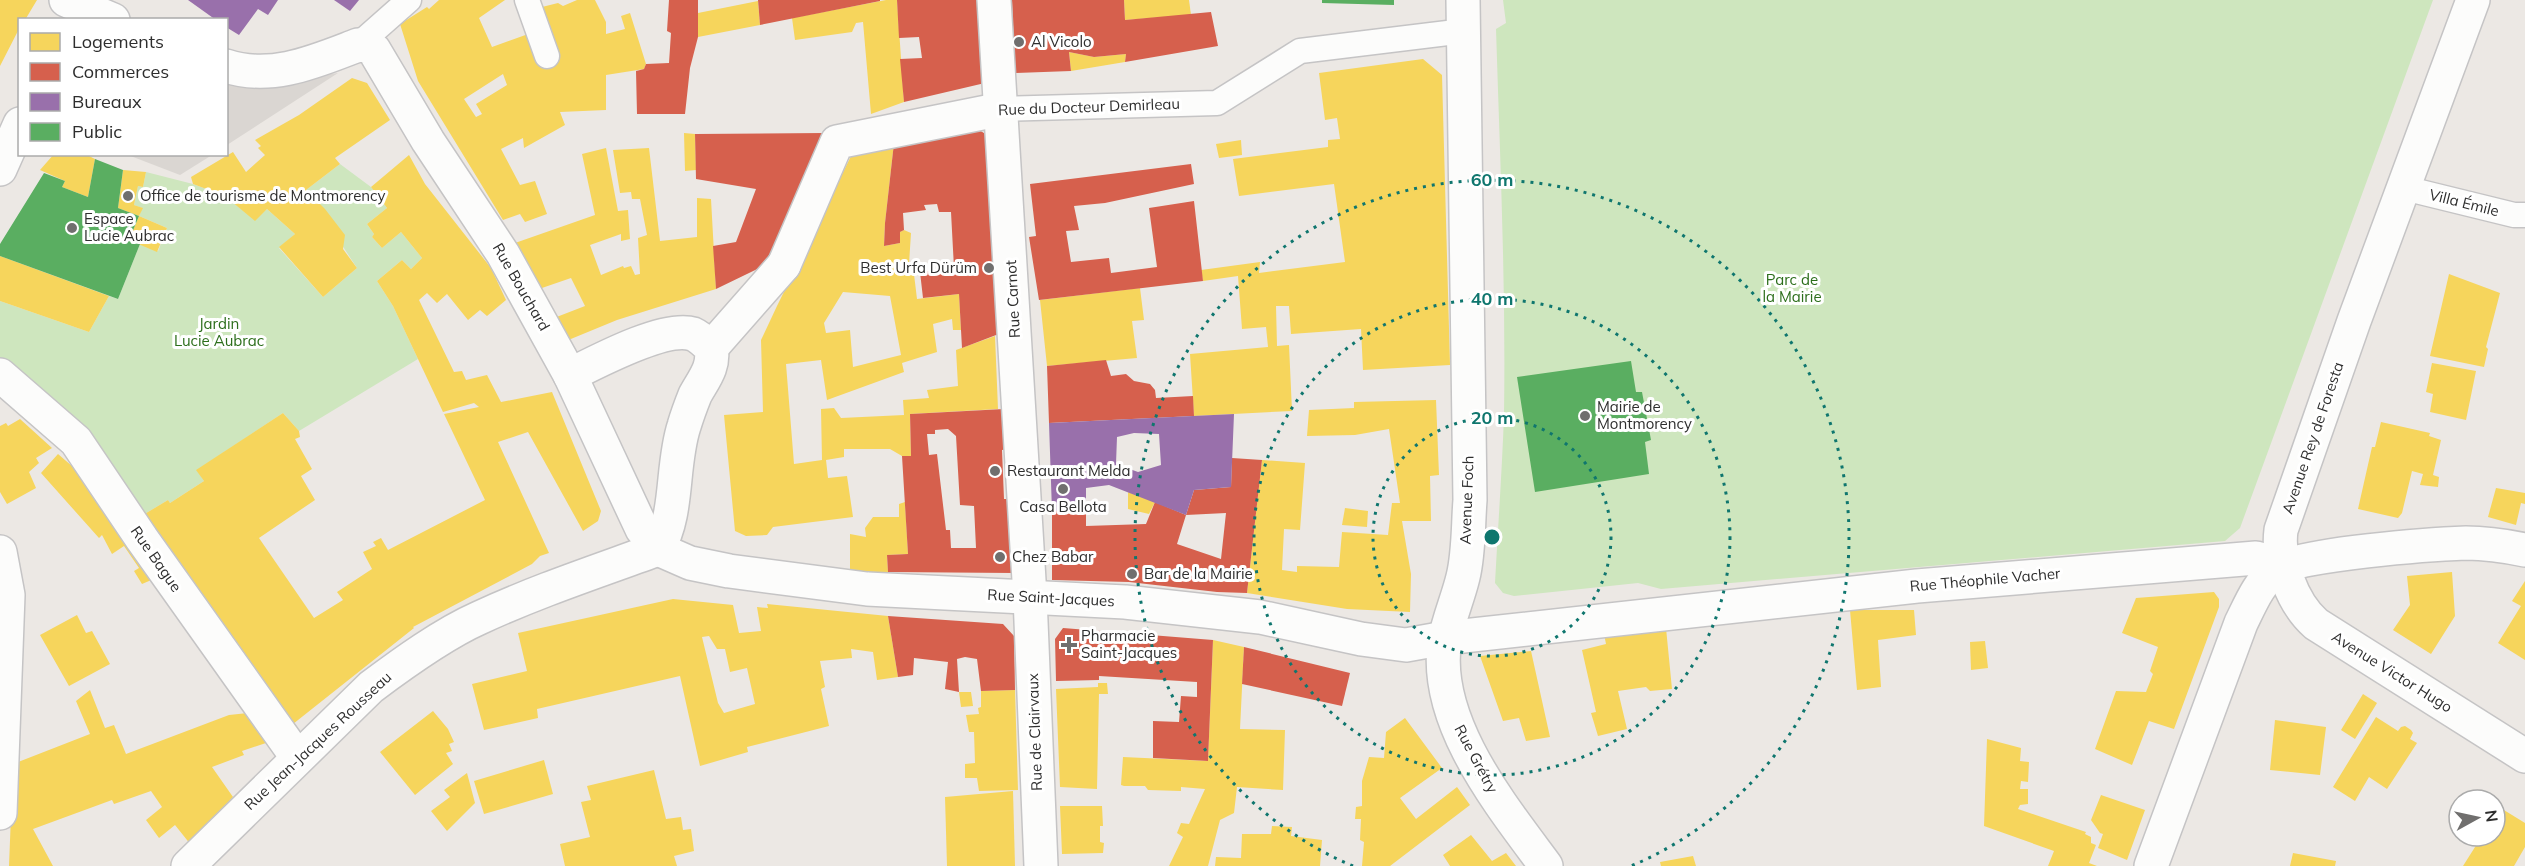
<svg xmlns="http://www.w3.org/2000/svg" width="2525" height="866" font-family="Mulish,sans-serif">
<style>
.green{fill:#cee6be}
.plaza{fill:#dad6d2}
.homes{fill:#f6d55c;fill-rule:evenodd}
.shops{fill:#d6604d;fill-rule:evenodd}
.offices{fill:#9970ab;fill-rule:evenodd}
.public{fill:#5aae61}
.lines{fill:none;stroke-linecap:round;stroke-linejoin:round}
.service-casing{stroke:#c5c4c5;stroke-width:27}
.pedestrian-casing{stroke:#c5c4c5;stroke-width:36}
.minor-casing{stroke:#c5c4c5;stroke-width:36}
.secondary-casing{stroke:#c5c4c5;stroke-width:36}
.service{stroke:#fcfcfb;stroke-width:24}
.pedestrian{stroke:#fcfcfb;stroke-width:33}
.minor{stroke:#fcfcfb;stroke-width:33}
.secondary{stroke:#fcfcfb;stroke-width:33}
.ring{fill:none;stroke:#0f766e;stroke-width:3;stroke-dasharray:3 6}
.poi-dot{fill:#706f6e;stroke:#fff;stroke-width:2}
.labels{text-anchor:middle;stroke-width:6;stroke-linejoin:round;paint-order:stroke}
.poi-label{font-size:15px;fill:#2e2e2e;stroke:#fff;text-anchor:start}
.street-label{font-size:15px;fill:#2e2e2e;stroke:#fff}
.park-label{font-size:15px;fill:#2c6e1b;stroke:#fff}
.centre{fill:#0f766e;stroke:#fff;stroke-width:3}
.ring-label{font-size:18px;text-anchor:middle;font-weight:bold;fill:#0f766e;stroke:#fff;stroke-width:6;stroke-linejoin:round;paint-order:stroke}
</style>
<rect width="100%" height="100%" fill="#ece8e4"/>
<!-- green -->
<g class="green">
<path d="M1503,0H2433L2240,528L2225,541L1661,589L1638,583L1514,596L1503,593L1495,583C1498,527 1502,471 1504,415C1506,287 1500,158 1496,29L1506,23Z"/>
<polygon points="340,164 371,187 387,208 367,224 374,234 372,237 382,248 401,232 422,258 411,269 402,260 377,281 393,306 418,359 299,431 283,413 197,470 204,481 170,503 168,500 143,515 0,375 0,301 89,332 109,296 118,299 140,244 158,251 167,228 139,216 142,208 134,205 138,186 143,187 146,172 193,184 225,196 255,220 267,209 295,234 279,248 323,297 357,268 306,190"/>
</g>
<!-- plaza -->
<g class="plaza">
<polygon points="338,73 227,145 227,76 289,80"/>
<polygon points="128,155 212,155 180,175"/>
</g>
<!-- homes -->
<g class="homes">
<polygon points="0,0 37,0 25,20 20,20 20,27 0,66"/>
<path d="M439,0H505L479,18L492,47L531,33L545,66L556,64L542,7L558,3L563,6L577,0H595L606,22V34L625,29L621,16L630,13L646,64L644,69L606,75V110L560,112L565,125L524,148L523,138L501,149L520,185L535,181L547,214L525,222L520,214L503,220L418,81L400,24L427,7L429,9ZM503,74L507,85L476,104L482,114L476,117L464,99Z"/>
<polygon points="886,0 897,0 904,102 871,114 863,22 856,23 852,32 795,40 792,18"/>
<polygon points="1124,0 1189,0 1191,15 1125,20"/>
<polygon points="758,1 760,25 698,37 698,13"/>
<polygon points="1069,52 1094,57 1126,54 1125,62 1071,71"/>
<polygon points="1423,59 1442,75 1450,365 1363,370 1361,329 1291,334 1289,306 1276,306 1277,346 1289,345 1292,411 1194,416 1190,354 1268,347 1266,327 1242,329 1238,276 1203,281 1201,270 1260,262 1259,273 1345,262 1334,184 1239,196 1233,159 1328,147 1328,140 1340,139 1337,118 1325,120 1319,73"/>
<polygon points="352,78 367,83 390,120 335,158 340,164 306,190 325,209 345,235 343,249 357,268 323,297 279,247 295,234 267,209 255,221 225,196 193,184 191,177 233,152 246,172 265,155 258,148 261,146 255,140 299,115"/>
<polygon points="684,133 695,134 696,170 685,171"/>
<polygon points="1241,140 1242,155 1219,158 1216,144"/>
<path d="M894,143L885,223L884,246L900,243V232L904,230L911,233L909,264L913,266L917,299L959,294L961,330H953L952,319L933,324L937,352L902,363L904,372L827,400L821,360L786,364L794,464L822,460L821,409L834,408L841,418L904,415L903,400L929,398L927,390L958,386L956,350L995,336L998,409L910,414L911,456H902L890,449H844V457L826,460L828,478L847,476L853,517L773,527L767,535L746,536L735,531L724,415L763,412L761,340L777,306L854,150ZM843,292L890,296L901,355L853,367L850,330L826,333L824,323Z"/>
<polygon points="606,148 618,211 628,210 630,239 621,241 621,234 590,245 601,275 623,266 624,268 631,266 635,275 640,274 638,238 647,235 640,199 632,199 631,192 620,193 613,150 649,148 660,241 697,237 697,198 711,199 716,289 617,320 566,341 554,318 585,306 571,278 539,289 515,243 595,215 582,154"/>
<polygon points="54,154 85,154 95,159 88,197 62,187 65,181 40,170"/>
<polygon points="409,155 425,184 491,268 506,300 487,316 480,310 468,320 447,294 437,303 427,293 419,300 454,372 462,371 466,380 487,375 501,402 552,392 601,511 598,521 583,531 528,432 498,442 549,553 540,556 532,564 413,627 414,628 293,724 143,515 168,500 170,503 204,481 196,470 283,413 299,431 300,437 295,439 312,469 301,476 315,500 259,538 314,618 343,600 337,592 372,569 363,552 376,546 373,542 381,538 388,550 485,500 444,414 479,407 474,403 443,412 393,306 377,281 402,260 411,269 422,258 401,232 382,248 372,237 374,234 367,224 387,208 371,187"/>
<polygon points="123,170 146,172 143,187 138,186 134,205 143,208 139,216 167,228 157,252 129,240 139,216 118,208"/>
<polygon points="0,256 109,296 89,332 0,301"/>
<polygon points="2449,274 2500,293 2486,347 2488,349 2484,367 2430,356"/>
<polygon points="1140,288 1144,320 1132,321 1137,358 1047,366 1040,300"/>
<polygon points="2432,363 2476,371 2466,420 2430,412 2433,394 2426,392"/>
<polygon points="1436,400 1439,475 1430,476 1431,521 1402,521 1411,574 1410,612 1347,609 1247,593 1262,460 1305,463 1300,530 1284,529 1282,570 1297,572 1297,566 1339,567 1342,532 1388,535 1392,503 1400,503 1389,429 1355,435 1307,436 1309,410 1354,408 1354,402"/>
<polygon points="20,419 52,448 36,458 39,463 29,472 36,488 7,504 0,492 0,426 6,423 8,426"/>
<polygon points="2381,422 2430,433 2429,436 2441,440 2433,475 2439,477 2438,487 2420,485 2423,474 2412,471 2402,513 2398,518 2358,509 2372,447 2375,447"/>
<polygon points="58,454 80,473 156,578 142,584 134,571 139,568 124,546 112,554 102,535 99,538 41,473"/>
<polygon points="2496,488 2525,493 2525,504 2521,503 2516,525 2488,517"/>
<polygon points="1128,492 1155,502 1149,514 1128,509"/>
<polygon points="905,502 908,554 887,555 888,572 850,575 850,534 866,537 865,528 873,517 899,517 899,504"/>
<polygon points="1345,508 1368,511 1367,527 1342,525"/>
<polygon points="2452,572 2455,616 2431,654 2393,630 2410,605 2407,576"/>
<polygon points="2525,581 2525,660 2498,643 2521,606 2512,601"/>
<polygon points="2214,592 2219,599 2219,607 2174,729 2149,721 2132,765 2095,749 2116,691 2146,692 2153,674 2150,671 2158,647 2122,633 2136,598"/>
<path d="M673,599L733,605L739,633L761,631L757,607L768,608L767,604L888,616L898,677L877,680L873,652L851,649L852,658L820,661L825,687L821,689L829,726L747,747L748,752L700,766L680,676L537,709L538,718L484,730L472,684L527,671L518,633ZM709,636L717,649H725L730,672L747,668L755,704L724,713L718,703L702,637Z"/>
<polygon points="1850,610 1914,610 1916,635 1878,640 1881,687 1857,690"/>
<polygon points="77,615 86,633 92,631 110,664 69,686 40,635"/>
<polygon points="1666,628 1672,689 1650,691 1646,687 1618,691 1627,729 1598,736 1591,713 1596,712 1582,650 1606,644 1604,634"/>
<polygon points="1213,640 1244,647 1240,729 1285,730 1283,790 1237,787 1234,813 1220,820 1208,866 1169,866 1183,837 1177,833 1181,823 1189,824 1205,789 1181,787 1181,791 1148,790 1145,786 1124,786 1121,785 1123,757 1208,761"/>
<polygon points="1985,641 1988,668 1971,670 1970,642"/>
<polygon points="1531,651 1550,737 1526,741 1519,718 1503,721 1480,656"/>
<polygon points="1098,683 1107,683 1108,694 1099,694 1097,789 1060,787 1056,689 1098,687"/>
<polygon points="90,690 105,728 114,725 126,754 229,715 248,713 269,742 242,751 244,755 212,767 233,797 191,845 175,825 159,838 146,820 162,807 151,791 114,804 112,800 33,829 53,866 9,866 13,764 90,734 76,701"/>
<polygon points="1015,690 1018,790 979,791 977,778 965,778 965,764 975,763 974,732 969,732 966,715 979,714 978,708 981,707 981,691"/>
<polygon points="959,692 971,692 973,706 961,707"/>
<polygon points="2363,694 2377,703 2355,739 2341,730"/>
<polygon points="433,711 448,729 454,742 449,744 452,751 446,753 453,764 415,795 380,752"/>
<polygon points="2376,717 2398,731 2401,727 2405,726 2411,730 2413,733 2410,739 2417,743 2387,789 2369,777 2355,801 2333,787"/>
<polygon points="1405,718 1442,768 1400,798 1416,819 1457,787 1470,805 1390,866 1362,866 1364,842 1360,840 1361,819 1355,819 1356,807 1362,806 1362,781 1369,757 1384,758 1386,732"/>
<polygon points="2275,720 2326,727 2320,775 2270,770"/>
<polygon points="1987,739 2021,748 2020,761 2029,762 2028,782 2021,781 2020,789 2028,789 2028,804 2020,805 2018,809 2086,832 2085,834 2091,837 2091,843 2096,845 2089,863 2097,866 2048,866 2054,851 1984,826"/>
<polygon points="544,760 553,794 484,814 474,781"/>
<polygon points="654,770 666,819 681,817 683,830 691,829 694,851 674,856 677,866 565,866 560,844 590,837 581,802 591,800 587,786"/>
<polygon points="467,773 475,803 447,831 431,811 450,797 444,790"/>
<polygon points="1013,791 1015,866 947,866 945,797"/>
<polygon points="2101,795 2145,810 2127,860 2098,848 2103,834 2100,833 2091,820"/>
<polygon points="1060,806 1102,806 1103,826 1100,826 1100,842 1104,843 1103,853 1062,854"/>
<polygon points="2499,807 2525,823 2525,847 2514,866 2463,866 2482,836 2495,836 2495,814"/>
<polygon points="1272,826 1292,827 1291,836 1322,840 1320,866 1215,866 1216,857 1241,858 1242,834 1271,834"/>
<polygon points="1471,835 1492,861 1506,853 1516,866 1450,866 1443,855"/>
<polygon points="2293,853 2336,861 2335,866 2290,866"/>
<polygon points="1693,856 1696,866 1661,866 1660,862"/>
</g>
<!-- shops -->
<g class="shops">
<polygon points="669,0 698,0 698,37 690,68 685,114 637,114 636,71 644,69 646,64 669,63 671,33 667,31"/>
<polygon points="758,0 880,0 880,1 760,25"/>
<polygon points="897,0 981,0 985,83 904,102 900,59 922,58 919,37 899,38"/>
<polygon points="1012,0 1124,0 1125,20 1211,12 1218,46 1125,62 1126,54 1094,57 1069,52 1071,71 1015,73"/>
<polygon points="976,128 987,135 1004,332 962,348 959,294 923,298 920,272 954,268 951,212 939,212 937,204 924,205 926,210 903,213 904,230 900,232 900,243 884,246 885,223 894,143"/>
<polygon points="825,133 774,261 716,289 713,246 736,242 756,189 696,179 695,134"/>
<polygon points="1191,164 1194,184 1105,203 1074,206 1079,230 1066,231 1071,262 1109,258 1111,273 1157,267 1149,208 1194,201 1203,281 1039,300 1029,237 1036,236 1030,184"/>
<polygon points="1106,360 1111,376 1126,374 1134,381 1150,384 1155,390 1156,398 1193,396 1194,416 1049,423 1047,366"/>
<path d="M1004,409L1008,449L1002,450L1004,499H1012L1014,573L888,572L887,555L908,554L902,456H911L910,414ZM948,429L956,436L960,505L974,506L976,548H951L950,530H946L937,454L929,455L927,434H935V430Z"/>
<path d="M1232,458L1262,460L1247,593L1217,592L1129,582L1052,580V511L1086,510V526L1146,524L1155,502L1186,515L1194,490L1231,487ZM1226,513L1221,559L1177,544L1186,515Z"/>
<polygon points="888,616 1003,624 1014,636 1015,690 981,691 977,659 965,657 957,659 959,692 945,689 948,662 914,658 913,675 898,677"/>
<polygon points="1063,628 1213,640 1208,761 1153,758 1153,721 1179,722 1181,696 1197,697 1197,682 1099,676 1099,680 1056,681 1055,639"/>
<polygon points="1244,647 1350,673 1342,706 1242,684"/>
</g>
<!-- offices -->
<g class="offices">
<polygon points="188,0 278,0 268,15 258,9 239,35 226,27 226,20 216,20"/>
<polygon points="334,0 359,0 350,11"/>
<path d="M1234,414L1231,487L1194,490L1186,515L1109,485L1086,488V510L1052,511L1049,423ZM1134,433L1159,434L1161,465L1138,472L1116,464L1117,437Z"/>
</g>
<!-- public -->
<g class="public">
<polygon points="1322,0 1394,0 1394,5 1322,3"/>
<polygon points="95,159 123,170 118,208 139,216 129,240 140,244 118,299 0,256 0,244 44,173 65,181 62,187 88,197"/>
<polygon points="1631,361 1636,392 1642,392 1651,440 1645,442 1649,474 1535,492 1517,377"/>
</g>
<g class="lines">
<defs>
<g id="service">
<polyline points="527,0 547,56"/>
<polyline points="358,45 409,0"/>
<polyline points="1002,109 1217,103 1300,51 1464,31"/>
<polyline points="2404,188 2514,215 2525,215"/>
</g>
<g id="pedestrian">
<polyline points="994,0 1030,597"/>
<polyline points="784,265 837,142 1002,109"/>
<polyline points="0,552 8,595 0,813"/>
</g>
<g id="minor">
<polyline points="66,0 113,20"/>
<path d="M1463,0L1470,500C1468,525 1469,553 1463,577C1458,598 1449,618 1445,639C1431,720 1501,805 1546,866"/>
<path d="M2473,0L2354,321L2281,530C2277,561 2292,603 2316,624L2525,756"/>
<path d="M226,66C272,81 316,61 358,45L368,46L374,50L428,141L503,254L570,375L642,529L658,549L690,563L729,571L867,589L1125,602L1260,617L1361,639L1406,645L1445,638L1917,586L2256,558L2284,565"/>
<polyline points="0,169 20,124"/>
<polyline points="711,348 784,265"/>
<polyline points="0,375 76,441 142,539 297,757"/>
<path d="M570,375C596,362 665,325 693,334C700,337 706,343 711,348C715,367 703,380 695,395C691,405 687,416 684,426C671,466 679,513 658,549"/>
<polyline points="1030,597 1041,866"/>
<path d="M188,866L371,687C403,663 443,634 479,618C537,591 598,571 658,549"/>
</g>
<path id="secondary" d="M2151,866L2241,623C2250,605 2259,582 2276,570C2297,554 2435,544 2466,543C2485,543 2506,546 2525,550"/>
</defs>
<!-- service casing -->
<use href="#service" class="service-casing"/>
<!-- pedestrian casing -->
<use href="#pedestrian" class="pedestrian-casing"/>
<!-- minor casing -->
<use href="#minor" class="minor-casing"/>
<!-- secondary casing -->
<use href="#secondary" class="secondary-casing"/>
<!-- service -->
<use href="#service" class="service"/>
<!-- pedestrian -->
<use href="#pedestrian" class="pedestrian"/>
<!-- minor -->
<use href="#minor" class="minor"/>
<!-- secondary -->
<use href="#secondary" class="secondary"/>
</g>
<!-- distance rings -->
<g class="ring">
<circle cx="1492" cy="537" r="119"/>
<circle cx="1492" cy="537" r="238"/>
<path d="M1353 866A357 357 0 1 1 1631 866"/>
</g>
<!-- markers -->
<g class="poi-dot">
<circle cx="1019" cy="42" r="6"/>
<circle cx="128" cy="196" r="6"/>
<circle cx="72" cy="228" r="6"/>
<circle cx="989" cy="268" r="6"/>
<circle cx="1585" cy="416" r="6"/>
<circle cx="995" cy="471" r="6"/>
<circle cx="1063" cy="489" r="6"/>
<circle cx="1000" cy="557" r="6"/>
<circle cx="1132" cy="574" r="6"/>
<path d="M1066 636h6v6h6v6h-6v6h-6v-6h-6v-6h6z"/>
</g>
<g class="labels">
<!-- poi labels -->
<g class="poi-label">
<text x="1031" y="47">Al Vicolo</text>
<text x="140" y="201">Office de tourisme de Montmorency</text>
<text x="84" y="224">Espace<tspan x="84" dy="17">Lucie Aubrac</tspan></text>
<text x="977" y="273" text-anchor="end">Best Urfa Dürüm</text>
<text x="1597" y="412">Mairie de<tspan x="1597" dy="17">Montmorency</tspan></text>
<text x="1007" y="476">Restaurant Melda</text>
<text x="1063" y="512" text-anchor="middle">Casa Bellota</text>
<text x="1012" y="562">Chez Babar</text>
<text x="1144" y="579">Bar de la Mairie</text>
<text x="1081" y="641">Pharmacie<tspan x="1081" dy="17">Saint-Jacques</tspan></text>
</g>
<!-- street labels -->
<g class="street-label">
<text transform="translate(1089 107) rotate(-2)" y="5">Rue du Docteur Demirleau</text>
<text transform="translate(2464 203) rotate(14)" y="5">Villa Émile</text>
<text transform="translate(521 287) rotate(60)" y="5">Rue Bouchard</text>
<text transform="translate(1013 299) rotate(-93)" y="5">Rue Carnot</text>
<text transform="translate(2313 438) rotate(-71)" y="5">Avenue Rey de Foresta</text>
<text transform="translate(1467 500) rotate(-88)" y="5">Avenue Foch</text>
<text transform="translate(156 559) rotate(55)" y="5">Rue Bague</text>
<text transform="translate(1985 580) rotate(-5)" y="5">Rue Théophile Vacher</text>
<text transform="translate(1051 598) rotate(3)" y="5">Rue Saint-Jacques</text>
<text transform="translate(2392 672) rotate(32)" y="5">Avenue Victor Hugo</text>
<text transform="translate(1035 732) rotate(-92)" y="5">Rue de Clairvaux</text>
<text transform="translate(318 741) rotate(-43)" y="5">Rue Jean-Jacques Rousseau</text>
<text transform="translate(1476 759) rotate(62)" y="5">Rue Grétry</text>
</g>
<!-- park labels -->
<g class="park-label">
<text x="1792" y="285">Parc de<tspan x="1792" dy="17">la Mairie</tspan></text>
<text x="219" y="329">Jardin<tspan x="219" dy="17">Lucie Aubrac</tspan></text>
</g>
</g>
<circle cx="1492" cy="537" r="9" class="centre"/>
<g class="ring-label">
<text x="1492" y="186">60 m</text>
<text x="1492" y="305">40 m</text>
<text x="1492" y="424">20 m</text>
</g>
<!-- legend -->
<rect x="18" y="18" width="210" height="138" fill="#ffffff" stroke="#ababab" stroke-width="1.5"/>
<rect x="30" y="33" width="30" height="18" fill="#f6d55c" stroke="#ababab" stroke-width="1.5"/>
<text x="72" y="48" font-size="18" fill="#2e2e2e">Logements</text>
<rect x="30" y="63" width="30" height="18" fill="#d6604d" stroke="#ababab" stroke-width="1.5"/>
<text x="72" y="78" font-size="18" fill="#2e2e2e">Commerces</text>
<rect x="30" y="93" width="30" height="18" fill="#9970ab" stroke="#ababab" stroke-width="1.5"/>
<text x="72" y="108" font-size="18" fill="#2e2e2e">Bureaux</text>
<rect x="30" y="123" width="30" height="18" fill="#5aae61" stroke="#ababab" stroke-width="1.5"/>
<text x="72" y="138" font-size="18" fill="#2e2e2e">Public</text>
<!-- north arrow -->
<g transform="translate(2477 818) rotate(82)"><circle r="28" fill="#ffffff" stroke="#ababab" stroke-width="1.5"/>
<path d="M0-4.5L10 22L0 15L-10 22Z" fill="#706f6e"/>
<text y="-9" font-size="16" font-weight="bold" text-anchor="middle" fill="#2e2e2e">N</text>
</g>
</svg>
